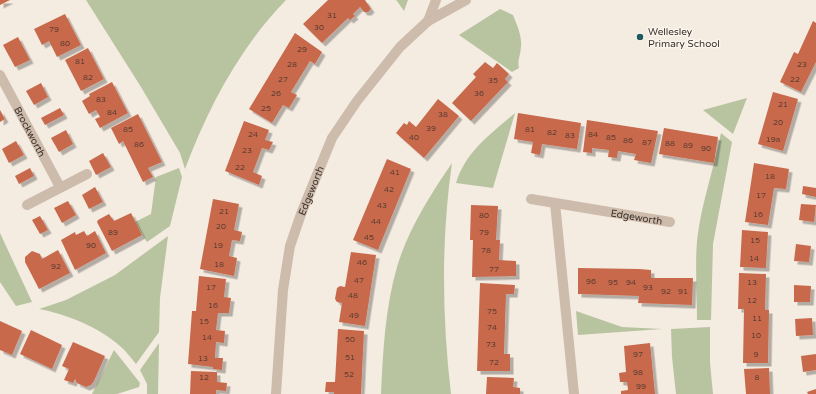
<svg xmlns="http://www.w3.org/2000/svg" width="816" height="394" font-family="'Varela Round',sans-serif">
<style>
.green{fill:#b8c4a0}
.building{fill:#c8694b;filter:url(#shadow)}
.lines{fill:none;stroke-linecap:round;stroke-linejoin:round}
.service{stroke:#cdbbac;stroke-width:10}
.minor{stroke:#cdbbac;stroke-width:10}
.poi-dot{fill:#1f5a5e;stroke:#fbf5ee;stroke-width:1.5}
.labels{text-anchor:middle;stroke-width:3;stroke-linejoin:round;paint-order:stroke}
.number-label{font-size:8px;fill:#5e3e33}
.poi-label{font-size:10px;fill:#3b302b;stroke:#fbf5ee;text-anchor:start}
.street-label{font-size:10px;fill:#3b302b;stroke:#fbf5ee}
</style>
<defs>
<filter id="shadow"><feDropShadow dx="3.5" dy="3.5" stdDeviation="0" flood-color="#0004"/></filter>
</defs>
<rect width="100%" height="100%" fill="#f4ebe1"/>
<!-- green -->
<g class="green">
<path d="M86,0H286C240,47 208,108 185,169L180,153L141,87Z"/>
<polygon points="396,0 408,0 404,11 397,1"/>
<path d="M500,9L513,15C517,25 522,36 521,46C521,54 517,60 519,68L512,72L459,35Z"/>
<polygon points="747,98 733,134 703,110"/>
<path d="M515,113L493,188L456,183C466,151 491,134 515,113Z"/>
<path d="M721,133L732,142L713,244L711,320H697C697,294 695,267 697,241C701,204 714,169 721,133Z"/>
<path d="M452,163C441,239 442,318 451,394H381C383,352 385,308 397,267C408,230 430,195 452,163Z"/>
<polygon points="179,168 182,177 170,226 147,242 135,222 151,214 156,177"/>
<polygon points="0,233 32,302 16,306 0,282"/>
<path d="M168,236L160,298L159,332L136,364C131,358 126,351 120,346C99,327 66,314 39,309L66,300L115,275Z"/>
<polygon points="576,311 622,327 662,329 578,335"/>
<polygon points="710,327 710,363 713,394 676,394 672,357 671,329"/>
<polygon points="159,343 158,394 147,394 147,384 140,370"/>
<polygon points="114,350 140,383 139,387 117,394 92,394"/>
</g>
<!-- building -->
<g class="building">
<polygon points="0,0 10,0 0,5"/>
<polygon points="328,0 365,0 371,9 368,12 364,12 360,7 353,14 355,16 350,20 348,18 322,43 303,24"/>
<polygon points="65,14 81,45 57,57 49,41 42,45 34,29"/>
<polygon points="813,21 816,23 816,62 801,92 780,82 794,52 798,54"/>
<polygon points="295,33 322,52 315,64 310,61 291,92 297,95 289,108 283,105 272,123 249,109"/>
<polygon points="18,37 30,60 15,67 3,45"/>
<polygon points="88,48 104,79 81,91 65,60"/>
<polygon points="485,62 493,68 497,63 509,74 505,79 508,82 471,121 452,103 476,77 473,74"/>
<polygon points="112,82 128,113 100,128 95,119 100,117 96,110 89,114 82,101 90,96 89,94"/>
<polygon points="41,83 48,97 34,105 26,91"/>
<polygon points="773,92 798,99 783,151 758,144"/>
<polygon points="438,99 459,116 424,158 396,133 404,123 407,125 409,121 416,127"/>
<polygon points="60,108 64,115 45,125 41,118"/>
<polygon points="0,110 5,119 0,122"/>
<polygon points="518,113 581,123 577,149 542,144 540,155 531,153 533,142 514,139"/>
<polygon points="138,114 162,162 148,168 153,177 143,182 123,141 119,144 111,128"/>
<polygon points="587,120 658,131 651,163 634,160 636,154 618,151 617,158 608,157 609,150 592,148 592,153 583,152"/>
<polygon points="244,121 269,130 265,140 273,142 269,150 262,148 253,172 262,176 259,185 225,171"/>
<polygon points="664,128 718,137 714,163 659,154"/>
<polygon points="66,130 73,144 59,152 51,138"/>
<polygon points="16,141 24,155 9,163 2,149"/>
<polygon points="103,153 111,167 96,175 89,161"/>
<polygon points="387,159 411,169 378,250 353,240"/>
<polygon points="754,163 789,169 786,189 774,188 768,225 745,222"/>
<polygon points="30,168 34,176 19,184 15,176"/>
<polygon points="803,186 816,188 816,197 802,194"/>
<polygon points="95,187 103,202 89,209 82,195"/>
<polygon points="213,199 239,204 234,230 242,232 240,241 232,240 229,256 237,258 234,276 200,269"/>
<polygon points="68,201 76,215 62,223 54,208"/>
<polygon points="801,204 816,205 814,222 799,220"/>
<polygon points="471,205 498,206 496,240 500,240 499,260 516,261 516,276 472,277 473,240 470,240"/>
<polygon points="131,213 142,235 112,251 97,222 98,220 109,214 114,221"/>
<polygon points="40,216 48,230 40,234 32,220"/>
<polygon points="742,230 768,232 766,268 740,267"/>
<polygon points="84,231 87,236 95,231 106,253 75,270 61,240 75,232 76,235"/>
<polygon points="796,244 811,246 809,262 794,261"/>
<polygon points="58,250 70,273 39,289 25,262 25,257 32,251 40,254 42,259"/>
<polygon points="351,252 376,255 365,326 339,322 342,303 337,302 335,299 337,288 340,286 345,287"/>
<polygon points="578,268 639,269 651,270 651,278 693,278 692,305 638,303 639,296 578,294"/>
<polygon points="739,273 766,274 765,310 769,310 768,363 743,363 744,309 738,309"/>
<polygon points="199,276 226,279 224,297 231,298 229,313 218,313 216,330 225,331 224,343 216,342 215,358 223,358 222,370 213,369 213,367 188,364 192,311 196,311"/>
<polygon points="480,283 515,285 514,294 506,294 504,354 510,354 510,371 477,371"/>
<polygon points="794,285 811,286 810,302 794,302"/>
<polygon points="812,318 813,335 796,336 795,319"/>
<polygon points="0,321 22,331 12,355 0,350"/>
<polygon points="338,329 364,331 361,394 334,394 334,392 325,392 326,382 335,382"/>
<polygon points="31,330 62,345 52,369 20,354"/>
<polygon points="73,342 105,356 94,381 91,385 86,387 77,383 75,379 73,383 64,380 69,369 62,366"/>
<polygon points="650,343 655,394 621,394 621,391 628,390 627,382 620,382 619,373 626,372 624,346"/>
<polygon points="816,354 816,370 803,372 801,356"/>
<polygon points="769,368 770,394 746,394 744,369"/>
<polygon points="191,371 217,372 217,382 227,383 226,391 216,390 216,394 190,394"/>
<polygon points="487,377 514,378 513,387 520,388 520,394 486,394"/>
<polygon points="816,389 816,394 808,394 807,392"/>
</g>
<g class="lines">
<!-- service -->
<g class="service">
<polyline points="428,21 466,0"/>
<polyline points="428,21 436,0"/>
</g>
<!-- minor -->
<g class="minor">
<path id="s1" d="M0,75L60,187"/>
<path id="s2" d="M531,199L670,222"/>
<polyline points="555,203 574,394"/>
<polyline points="27,205 87,174"/>
<path id="s3" d="M276,394L283,290L290,246L301,214L332,138L357,101L400,47L428,21"/>
</g>
</g>
<!-- markers -->
<circle class="poi-dot" cx="640" cy="37" r="4"/>
<g class="labels">
<!-- number labels -->
<g class="number-label">
<text x="332" y="18">31</text>
<text x="319" y="30">30</text>
<text x="54" y="32">79</text>
<text x="65" y="46">80</text>
<text x="302" y="52">29</text>
<text x="80" y="64">81</text>
<text x="292" y="67">28</text>
<text x="802" y="67">23</text>
<text x="88" y="80">82</text>
<text x="283" y="82">27</text>
<text x="795" y="82">22</text>
<text x="493" y="83">35</text>
<text x="276" y="96">26</text>
<text x="479" y="96">36</text>
<text x="101" y="102">83</text>
<text x="783" y="107">21</text>
<text x="266" y="111">25</text>
<text x="112" y="115">84</text>
<text x="443" y="117">38</text>
<text x="778" y="125">20</text>
<text x="431" y="131">39</text>
<text x="128" y="132">85</text>
<text x="530" y="132">81</text>
<text x="552" y="135">82</text>
<text x="253" y="137">24</text>
<text x="593" y="137">84</text>
<text x="570" y="138">83</text>
<text x="414" y="140">40</text>
<text x="611" y="140">85</text>
<text x="773" y="142">19a</text>
<text x="628" y="143">86</text>
<text x="647" y="145">87</text>
<text x="670" y="146">88</text>
<text x="139" y="147">86</text>
<text x="688" y="148">89</text>
<text x="706" y="151">90</text>
<text x="247" y="153">23</text>
<text x="240" y="170">22</text>
<text x="395" y="175">41</text>
<text x="770" y="179">18</text>
<text x="389" y="192">42</text>
<text x="761" y="198">17</text>
<text x="382" y="208">43</text>
<text x="224" y="214">21</text>
<text x="758" y="217">16</text>
<text x="484" y="218">80</text>
<text x="376" y="224">44</text>
<text x="221" y="229">20</text>
<text x="113" y="235">89</text>
<text x="484" y="235">79</text>
<text x="369" y="240">45</text>
<text x="755" y="243">15</text>
<text x="91" y="248">90</text>
<text x="218" y="248">19</text>
<text x="486" y="253">78</text>
<text x="754" y="261">14</text>
<text x="362" y="265">46</text>
<text x="219" y="267">18</text>
<text x="56" y="269">92</text>
<text x="494" y="272">77</text>
<text x="359" y="283">47</text>
<text x="591" y="284">96</text>
<text x="613" y="285">95</text>
<text x="631" y="285">94</text>
<text x="752" y="285">13</text>
<text x="211" y="290">17</text>
<text x="648" y="290">93</text>
<text x="666" y="294">92</text>
<text x="683" y="294">91</text>
<text x="353" y="298">48</text>
<text x="752" y="303">12</text>
<text x="213" y="308">16</text>
<text x="492" y="314">75</text>
<text x="354" y="318">49</text>
<text x="757" y="321">11</text>
<text x="204" y="324">15</text>
<text x="492" y="330">74</text>
<text x="756" y="338">10</text>
<text x="207" y="340">14</text>
<text x="350" y="342">50</text>
<text x="491" y="347">73</text>
<text x="638" y="357">97</text>
<text x="756" y="357">9</text>
<text x="350" y="360">51</text>
<text x="203" y="361">13</text>
<text x="494" y="365">72</text>
<text x="638" y="375">98</text>
<text x="349" y="377">52</text>
<text x="204" y="380">12</text>
<text x="757" y="380">8</text>
<text x="641" y="389">99</text>
</g>
<!-- poi labels -->
<g class="poi-label">
<text x="648" y="35">Wellesley<tspan x="648" dy="12">Primary School</tspan></text>
</g>
<!-- street labels -->
<g class="street-label">
<text dy="4" stroke="none"><textPath href="#s1" startOffset="64">Brockworth</textPath></text>
<text dy="4" stroke="none"><textPath href="#s3" startOffset="208">Edgeworth</textPath></text>
<text dy="4" stroke="none"><textPath href="#s2" startOffset="107">Edgeworth</textPath></text>
</g>
</g>
</svg>
